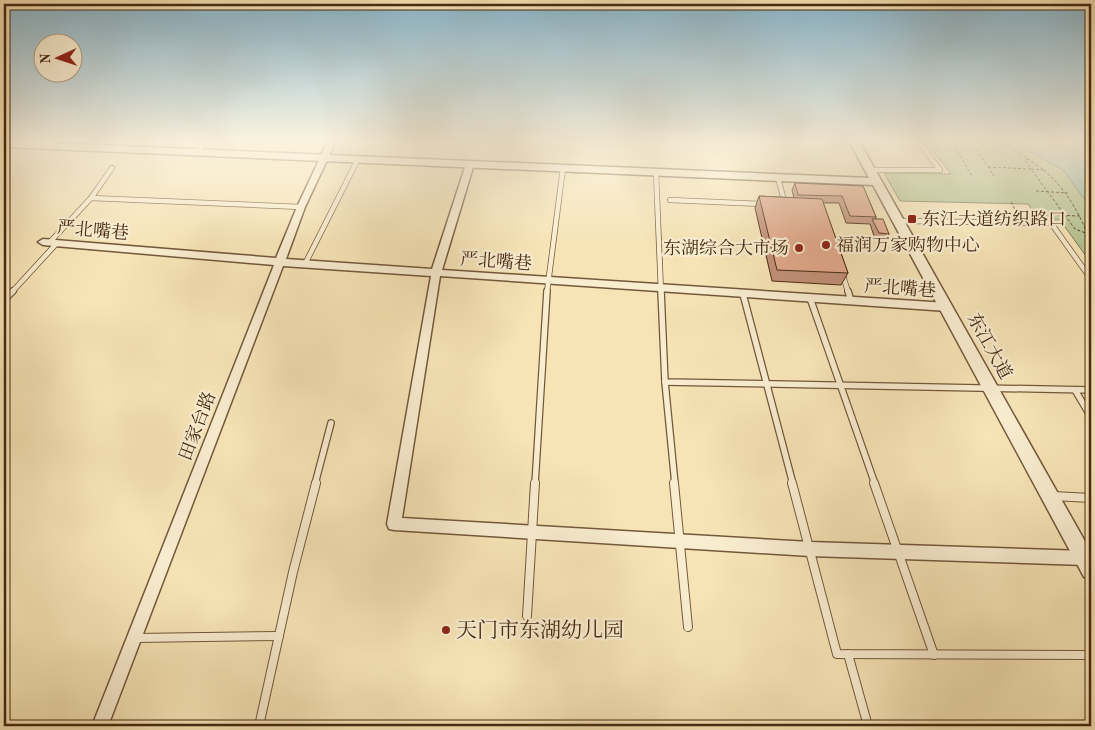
<svg xmlns="http://www.w3.org/2000/svg" width="1095" height="730" font-family="'Old Standard TT','Noto Serif SC',serif">
<style>
.green{fill:#b6c593;stroke:#7e7852}
.water{fill:#9dbfab;stroke:#7b836d}
.lines{fill:none;stroke-linecap:round;stroke-linejoin:round}
.service-far2-casing{stroke:#73583a;stroke-width:6}
.service-far1-casing{stroke:#73583a;stroke-width:8}
.service-casing{stroke:#73583a;stroke-width:10}
.minor-casing{stroke:#73583a;stroke-width:3}
.tertiary-casing{stroke:#73583a;stroke-width:3}
.path{stroke:#472a11;stroke-width:1;stroke-dasharray:3 2;stroke-linecap:butt}
.service-far2{stroke:#f9edd0;stroke-width:4.5}
.service-far1{stroke:#f9edd0;stroke-width:5.5}
.service{stroke:#f9edd0;stroke-width:8}
.minor{fill:#f9edd0;fill-rule:evenodd}
.tertiary{fill:#f9edd0;fill-rule:evenodd}
.wall{fill:#c3927a;stroke:#472a11}
.building{fill:#e3aa8e;stroke:#472a11}
.poi-dot{fill:#8f2418;stroke:#f9edd0;stroke-width:2}
.labels{text-anchor:middle;stroke-width:4.5;stroke-linejoin:round;paint-order:stroke}
.poi-label{font-size:18px;fill:#472a11;stroke:#f9edd0;text-anchor:start}
.street-label{font-size:18px;fill:#472a11;stroke:#f9edd0}
.near-poi-label{font-size:21px;fill:#472a11;stroke:#f9edd0;text-anchor:start}
</style>
<rect width="100%" height="100%" fill="#f6e4b7"/>
<filter id="stains"><feTurbulence type="fractalNoise" baseFrequency=".004" numOctaves="4"/><feColorMatrix values="0 0 0 0 .2 0 0 0 0 .09 0 0 0 0 .02 0 0 0 .5 -.17"/></filter>
<radialGradient id="worn" r=".72"><stop offset=".6" stop-color="#630" stop-opacity="0"/><stop offset="1" stop-color="#630" stop-opacity=".3"/></radialGradient>
<!-- green -->
<polygon class="green" points="925,141 1091,141 1091,263 1060,220 1038,220 1028,204 900,201 884,173 951,174"/>
<!-- water -->
<polygon class="water" points="1011,141 1091,141 1091,208 1063,170"/>
<g class="lines">
<defs>
<g id="service-far2">
<polyline points="96,148 102,141"/>
<polyline points="198,153 205,141"/>
<polyline points="870,170 940,170 918,141"/>
<polyline points="656,173 661,292"/>
<polyline points="778,178 785,204"/>
<polyline points="91,198 301,207"/>
<polyline points="670,200 762,204"/>
<polyline points="899,221 1051,223 1091,279"/>
<polyline points="50,242 91,198 112,168"/>
<polyline points="305,264 358,159"/>
<polyline points="842,272 848,292"/>
<polyline points="12,292 57,243"/>
<polyline points="547,292 563,168"/>
</g>
<g id="service-far1">
<polyline points="661,291 665,382 1091,390"/>
<polyline points="848,291 851,301"/>
<polyline points="743,294 793,484"/>
<polyline points="810,298 875,484"/>
<polyline points="5,299 13,291"/>
<polyline points="665,382 675,484"/>
<polyline points="1075,390 1091,417"/>
<polyline points="315,484 331,423"/>
<polyline points="535,484 547,291"/>
</g>
<g id="service">
<polyline points="674,483 688,627"/>
<polyline points="792,483 837,654 1091,655"/>
<polyline points="874,483 934,655"/>
<polyline points="1053,496 1091,498"/>
<polyline points="527,616 535,483"/>
<polyline points="136,638 279,636"/>
<polyline points="848,654 868,726"/>
<polyline points="259,726 293,572 316,483"/>
</g>
<polygon id="minor" points="328,141 336,141 305,207 286,259 432,269 466,164 470,162 474,164 442,270 947,303 952,307 947,311 440,276 402,518 810,542 1085,551 1090,553 1090,563 1085,565 810,556 394,530 389,529 387,524 431,276 283,266 108,726 92,726 274,265 43,245 38,242 43,239 276,258 297,207"/>
<polygon id="tertiary" points="4,141 869,178 849,141 859,141 1091,552 1091,579 1084,577 873,185 4,147"/>
</defs>
<!-- service-far2 casing -->
<use href="#service-far2" class="service-far2-casing"/>
<!-- service-far1 casing -->
<use href="#service-far1" class="service-far1-casing"/>
<!-- service casing -->
<use href="#service" class="service-casing"/>
<!-- minor casing -->
<use href="#minor" class="minor-casing"/>
<!-- tertiary casing -->
<use href="#tertiary" class="tertiary-casing"/>
<!-- path -->
<g class="path">
<polyline points="956,141 952,142 972,176"/>
<polyline points="971,141 994,176"/>
<path d="M997,141C1050,169 1068,186 1091,242"/>
<polyline points="1029,159 1025,160 1031,169 1047,170"/>
<polyline points="988,167 1031,169 1075,229 1091,235"/>
<polyline points="1036,191 1068,193"/>
<polyline points="1011,202 1017,213 1043,214"/>
<polyline points="1052,215 1080,216"/>
</g>
<!-- service-far2 -->
<use href="#service-far2" class="service-far2"/>
<!-- service-far1 -->
<use href="#service-far1" class="service-far1"/>
<!-- service -->
<use href="#service" class="service"/>
<!-- minor -->
<use href="#minor" class="minor"/>
<!-- tertiary -->
<use href="#tertiary" class="tertiary"/>
</g>
<!-- wall -->
<polygon class="wall" points="795,183 863,186 876,217 876,219 889,234 886,239 875,239 870,224 846,223 839,203 823,203 848,273 841,285 772,281 755,208 759,196 794,198 792,190"/>
<!-- building -->
<g class="building">
<polygon points="795,183 863,186 876,217 850,216 842,196 798,195"/>
<polygon points="759,196 822,199 848,273 777,270"/>
<polygon points="872,219 883,219 889,234 879,233"/>
</g>
<!-- sky -->
<linearGradient id="sky" x2="0" y2="1"><stop stop-color="#8ab8d0"/><stop offset="0.58" stop-color="#fbf3df"/><stop offset="1" stop-color="#fbf3df" stop-opacity="0"/></linearGradient>
<rect width="1095" height="243" fill="url(#sky)"/>
<!-- markers -->
<g class="poi-dot">
<rect x="907" y="214" width="10" height="10" rx="2.5"/>
<circle cx="826" cy="245" r="5"/>
<circle cx="799" cy="248" r="5"/>
<circle cx="446" cy="630" r="5"/>
</g>
<g class="labels">
<!-- poi labels -->
<g class="poi-label">
<text x="922" y="225">东江大道纺织路口</text>
<text x="836" y="251">福润万家购物中心</text>
<text x="789" y="254" text-anchor="end">东湖综合大市场</text>
</g>
<!-- street labels -->
<g class="street-label">
<text transform="translate(93 230) rotate(5)" y="6">严北嘴巷</text>
<text transform="translate(496 261) rotate(4)" y="6">严北嘴巷</text>
<text transform="translate(900 288) rotate(4)" y="6">严北嘴巷</text>
<text transform="translate(990 346) rotate(61)" y="6">东江大道</text>
<text transform="translate(197 426) rotate(-69)" y="6">田家台路</text>
</g>
<!-- near-poi labels -->
<g class="near-poi-label">
<text x="456" y="637">天门市东湖幼儿园</text>
</g>
</g>
<!-- margin -->
<rect width="1095" height="730" fill="none" stroke="#f6e4b7" stroke-width="20"/>
<rect x="5" y="5" width="1085" height="720" fill="none" stroke="#472a11" stroke-width="2.5"/>
<rect x="10" y="10" width="1075" height="710" fill="none" stroke="#472a11"/>
<!-- north arrow -->
<g transform="translate(58 58) rotate(267)"><circle r="24" fill="#f9edd0" stroke="#b29f84"/>
<path d="M0-4L9 19L0 12L-9 19Z" fill="#8f2418"/>
<text y="-8" font-size="14" font-weight="bold" text-anchor="middle" fill="#472a11">N</text>
</g>
<rect width="100%" height="100%" filter="url(#stains)"/>
<rect width="100%" height="100%" fill="url(#worn)"/>
</svg>
